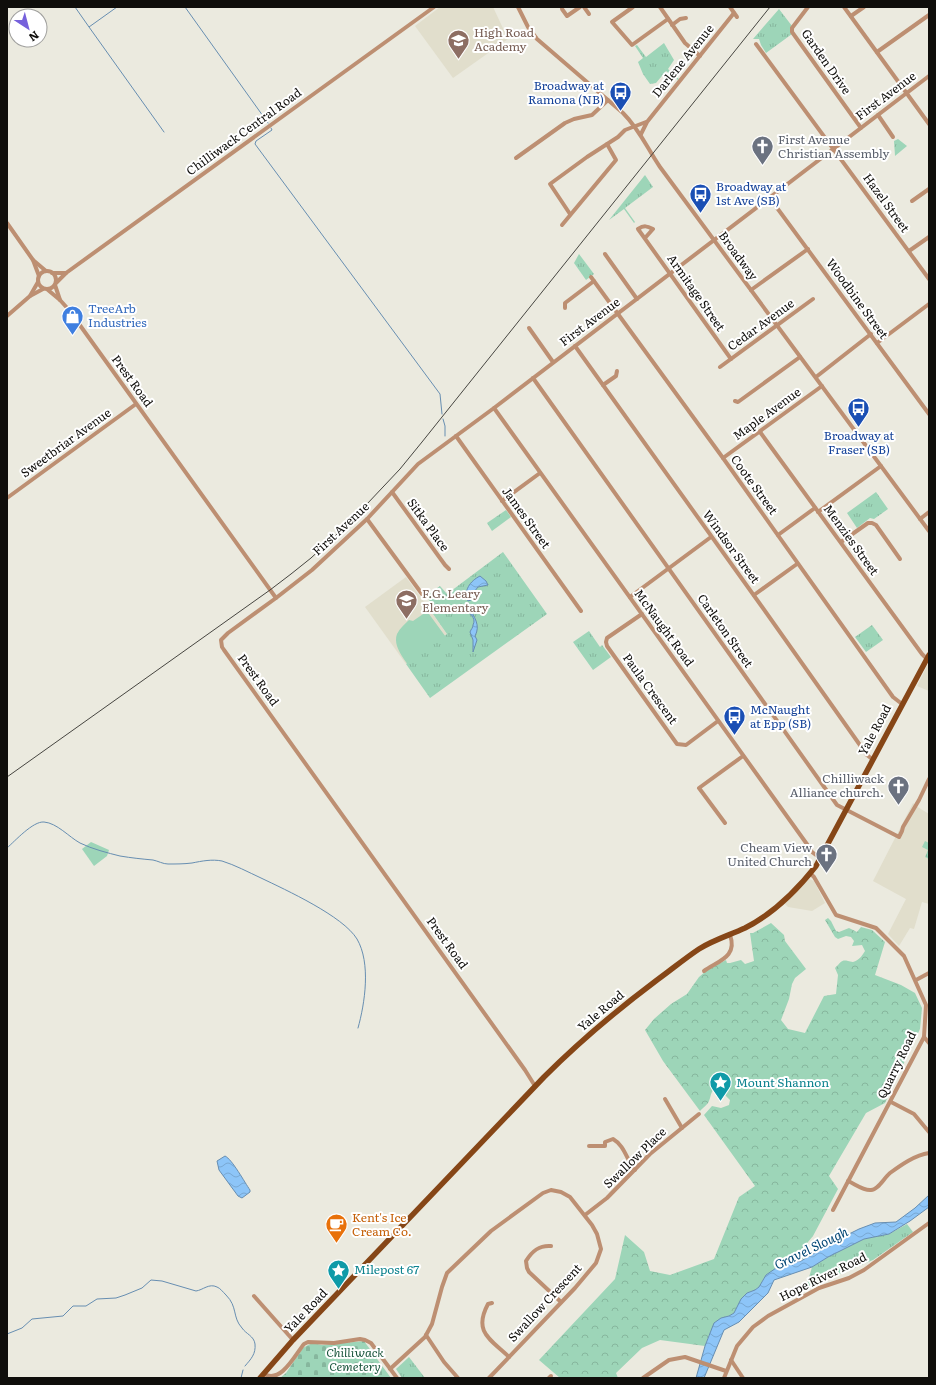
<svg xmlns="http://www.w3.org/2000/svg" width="936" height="1385" font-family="Literata,serif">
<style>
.built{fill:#e1decc}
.grass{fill:#9dd5b8}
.forest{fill:url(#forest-crowns)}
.cemetery{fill:url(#cemetery-stones)}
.park{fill:url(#park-tufts)}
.water{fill:url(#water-waves);stroke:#678eb1}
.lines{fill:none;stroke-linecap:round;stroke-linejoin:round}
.stream{stroke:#678eb1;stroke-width:1}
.minor{stroke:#bd8f72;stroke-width:4}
.major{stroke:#864617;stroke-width:5.5}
.rail{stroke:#464540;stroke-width:1}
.labels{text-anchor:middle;stroke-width:4;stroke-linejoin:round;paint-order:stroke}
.education-label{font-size:12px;fill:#785e54;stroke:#fff;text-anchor:start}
.street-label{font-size:12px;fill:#0f0e0b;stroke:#fff}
.transit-label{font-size:12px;fill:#164399;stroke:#fff;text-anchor:start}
.worship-label{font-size:12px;fill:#5b616d;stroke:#fff;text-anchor:end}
.shop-label{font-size:12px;fill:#366cbe;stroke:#fff;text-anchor:start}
.culture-label{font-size:12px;fill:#0d838f;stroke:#fff;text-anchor:start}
.food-label{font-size:12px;fill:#c56008;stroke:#fff;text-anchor:start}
.park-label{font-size:12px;font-style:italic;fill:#1b563d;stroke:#fff}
.water-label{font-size:13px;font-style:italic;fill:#024675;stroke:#fff}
</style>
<defs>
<pattern id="forest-crowns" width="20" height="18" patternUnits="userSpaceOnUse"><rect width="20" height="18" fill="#9dd5b8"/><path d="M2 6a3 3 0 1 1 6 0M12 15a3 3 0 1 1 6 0" fill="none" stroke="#86b69d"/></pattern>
<pattern id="cemetery-stones" width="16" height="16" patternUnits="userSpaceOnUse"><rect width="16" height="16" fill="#9dd5b8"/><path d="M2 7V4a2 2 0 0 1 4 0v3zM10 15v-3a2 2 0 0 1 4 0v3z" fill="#86b69d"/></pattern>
<pattern id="park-tufts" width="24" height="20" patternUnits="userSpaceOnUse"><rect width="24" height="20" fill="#9dd5b8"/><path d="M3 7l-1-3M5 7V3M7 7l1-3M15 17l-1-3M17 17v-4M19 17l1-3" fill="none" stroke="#86b69d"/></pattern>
<pattern id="water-waves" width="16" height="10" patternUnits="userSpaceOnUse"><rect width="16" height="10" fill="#8dc5f8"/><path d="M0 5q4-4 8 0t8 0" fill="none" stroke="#78a8d3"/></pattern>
</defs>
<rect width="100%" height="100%" fill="#ebeadf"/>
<!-- built -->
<g class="built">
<polygon points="440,7 493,7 508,39 453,78 415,26"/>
<polygon points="406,577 447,634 406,664 365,607"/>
<polygon points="929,662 929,691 917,686"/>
<polygon points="913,803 916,806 929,814 929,904 922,902 914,929 910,928 899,946 888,934 906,899 873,881"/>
<polygon points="809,879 814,881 825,903 812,911 788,907 784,903"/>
</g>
<!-- grass -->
<g class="grass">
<path d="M426,612L429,614L451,644L422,681C413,670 391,649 397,634C400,628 405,624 409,620L413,621Z"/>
<polygon points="91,842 109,850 107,856 94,866 82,849"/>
</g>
<!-- forest -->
<path class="forest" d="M828,918L831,921L836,931L839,932L849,928L857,932L861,927L872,930L885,942L875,975L901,985L915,993L922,1008L920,1029L885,1103L866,1113L829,1176L838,1189L813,1236L803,1248V1259L784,1265L766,1275L759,1287L755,1290L747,1293L734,1313L729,1316L721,1318L709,1335L705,1346L660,1340L642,1348L616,1373L618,1378H560L539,1360L615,1279L625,1235L644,1252L650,1271L670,1275L714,1259L739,1197L755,1186L704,1115L712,1106L721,1108L729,1105L730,1100L718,1088C710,1090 712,1094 709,1101C708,1104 703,1108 700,1111L663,1061L645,1030L654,1019L671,1004L687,994L699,977L706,971L726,960L727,963H730L741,960L745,964L754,961L750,933H753L771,923L784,935L785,941L806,969L795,978L792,984L789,999L781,1020L788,1029L805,1033L824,996L836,994L838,975L835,968C843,960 841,959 853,962C859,960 862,956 865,951L862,945L852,946L854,941L851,937L846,936L838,939L835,937L825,920Z"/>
<!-- cemetery -->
<polygon class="cemetery" points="364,1341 391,1378 280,1378 286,1373 303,1348 308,1345 313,1343 322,1345"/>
<!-- park -->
<g class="park">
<polygon points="779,9 792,26 790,31 792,34 766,53 761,45 759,39 753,39"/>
<polygon points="664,43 674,60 668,69 679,79 678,80 666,71 656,83 650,84 643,74 638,62 643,58 635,46 637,45 646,57"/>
<polygon points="898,139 907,146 895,156 894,141"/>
<polygon points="645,175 653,187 625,208 635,222 634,223 624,209 609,220"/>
<polygon points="579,254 594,274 586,280 574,263"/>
<polygon points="876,492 888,509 874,519 870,518 857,528 847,513"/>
<polygon points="506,510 511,517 492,531 487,523"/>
<polygon points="503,552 547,614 430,698 406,664 447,634 428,607 432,604 426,596 440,586 447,594"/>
<polygon points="872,625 883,640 866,652 855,637"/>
<polygon points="589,631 600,647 602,645 611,657 593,670 573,642"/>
<polygon points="925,841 929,843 929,859 925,857 928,850 922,847"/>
<polygon points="907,1224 913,1232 873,1260 806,1288 812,1267 828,1257 864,1239 889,1234"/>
<polygon points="409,1357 425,1378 402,1378 396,1369"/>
</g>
<!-- water -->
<g class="water">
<path d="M480,576L486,581L488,585L478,587L474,592L471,600L468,601C463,591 470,581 480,576Z"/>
<path d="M466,607H469C474,617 481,625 475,636L477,640L473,652V640L470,632C471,629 473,628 473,625C477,617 468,614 466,607Z"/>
<path d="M225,1156C232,1159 245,1183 250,1190V1192L242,1198L238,1196L219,1170L217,1161Z"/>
<polygon points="929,1195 929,1207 910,1221 889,1234 864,1239 828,1257 812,1267 774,1280 768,1293 739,1322 724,1330 704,1378 696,1378 705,1346 714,1323 721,1318 729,1316 734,1313 741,1299 747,1293 755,1290 759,1287 766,1275 779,1266 801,1261 837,1240 859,1229 875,1223 896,1222 915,1208"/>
</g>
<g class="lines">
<!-- stream -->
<g class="stream">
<polyline points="75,7 89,27 117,7"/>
<polyline points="185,7 268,123"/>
<polyline points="89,27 164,132"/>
<polyline points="271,128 272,130 256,141 255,144 440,394 442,414"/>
<polyline points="443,419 445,426 445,436"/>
<path d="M7,848C15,841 33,821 44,822C57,823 69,837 80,843C92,849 108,853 120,856C132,858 142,859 153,860C158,861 163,864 168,864C176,864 184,864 192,863C202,861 212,859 222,861C235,865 248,872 261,878C286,890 343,916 357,939C371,963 365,1003 358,1028"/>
<path d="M7,1334L22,1328L32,1319L63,1316L73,1306H86L97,1299L116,1298L125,1295L142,1288L151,1280L162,1281L196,1291C203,1290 209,1283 217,1287C220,1288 223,1292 226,1295C238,1307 232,1317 242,1328C246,1334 254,1336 255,1344C256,1354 251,1359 245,1366"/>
<polyline points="241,1378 243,1370"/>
</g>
<!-- minor -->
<g class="minor">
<path d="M518,7L528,27L537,39L623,113C640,130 647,148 660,167L929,531"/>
<polyline points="584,7 589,14"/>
<polyline points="633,7 612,22 632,45 668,19"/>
<polyline points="660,7 685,43 700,56"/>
<polyline points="730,7 737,17"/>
<polyline points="808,7 792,28 792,32 861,128"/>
<polyline points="844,7 929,124"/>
<polyline points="562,9 567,16 580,7"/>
<polyline points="851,16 864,7"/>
<polyline points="672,25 680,19 686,18"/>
<polyline points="756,44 929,279"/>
<polyline points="877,52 929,15"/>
<polyline points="878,115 893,137"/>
<polyline points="641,134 647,122 734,13"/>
<polyline points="516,158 565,123 574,119 592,115 608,100"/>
<polyline points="769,197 929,414"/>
<polyline points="912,201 929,189"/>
<polyline points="570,214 550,184 587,157 618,137 625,130 646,122"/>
<polyline points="7,223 33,260 39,276"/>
<polyline points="562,225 616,160 607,144"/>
<path d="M645,238L653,229C647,226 644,225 638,229L731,359"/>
<polyline points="909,251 929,237"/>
<polyline points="605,254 637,299"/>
<polyline points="33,260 46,271"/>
<circle cx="47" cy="280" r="9"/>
<polyline points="52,273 66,273"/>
<polyline points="591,277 723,458 893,697 902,704"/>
<polyline points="56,283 66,273 434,7"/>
<polyline points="55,285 60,300"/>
<polyline points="48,290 60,300 69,310 276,598"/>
<polyline points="751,290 808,249"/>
<polyline points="30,296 43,289"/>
<polyline points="565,308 565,303 594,281"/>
<polyline points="7,316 30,296 38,282"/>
<polyline points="529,328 553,362"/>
<polyline points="877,343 929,304"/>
<polyline points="575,346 760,604 867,755 872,759"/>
<polyline points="720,367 813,299"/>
<polyline points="816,377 871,334"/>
<polyline points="533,378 837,805 899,837 902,831 903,827 919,800 929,779"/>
<polyline points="603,385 616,376 617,371"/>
<polyline points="735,401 738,402 800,357"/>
<polyline points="494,408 809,847 812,852 820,858"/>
<polyline points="760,432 922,654 927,659"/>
<polyline points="456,436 581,611"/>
<polyline points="723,458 822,386"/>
<polyline points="392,492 445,565 449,569"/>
<polyline points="7,498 136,404"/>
<polyline points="502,501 540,473"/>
<polyline points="818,512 881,466"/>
<polyline points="367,519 422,594"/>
<polyline points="920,519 929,512"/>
<polyline points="778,535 815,508"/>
<polyline points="841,542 868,523 872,523 876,525 900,559"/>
<polyline points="754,595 797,564"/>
<polyline points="630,597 711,537"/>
<polyline points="642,614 607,638 606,642 607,646 677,744 686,745 718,721"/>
<polyline points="725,823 699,788 743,756"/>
<polyline points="810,873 814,877 836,915 876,928 904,956 926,1005 924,1037 833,1210"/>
<path d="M704,971C718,961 738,957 730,935"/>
<polyline points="916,980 929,973"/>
<polyline points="924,1037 929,1043"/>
<polyline points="535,1086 525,1070 224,650 222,647 221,640 228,633 276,598 312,570 367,519 418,464 494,408 929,76"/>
<polyline points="665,1099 682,1128"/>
<polyline points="891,1102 914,1114 929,1132"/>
<path d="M589,1146H605V1142L613,1139C625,1146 626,1159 635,1170"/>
<path d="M848,1181C855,1184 864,1191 871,1190C878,1190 884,1178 890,1173C901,1165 915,1155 929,1153"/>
<polyline points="585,1215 607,1198 650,1154 699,1114"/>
<path d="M551,1246C539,1245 532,1251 526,1261L527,1268L529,1272L561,1302"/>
<polyline points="254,1296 293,1340"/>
<path d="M492,1303L488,1304C473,1332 490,1339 509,1357"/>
<polyline points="426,1335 444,1362 458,1378"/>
<polyline points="731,1360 743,1378"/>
<polyline points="390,1369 425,1337 432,1324 442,1287 447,1273 491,1231 543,1193 551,1190 561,1192 570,1197 592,1225 597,1234 601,1249 596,1263 575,1288 489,1378"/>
<path d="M264,1374C281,1384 295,1355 304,1344L308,1342L334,1343L360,1339L365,1340L371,1343L397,1378"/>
<polyline points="549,1378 551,1376"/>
<polyline points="643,1378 669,1360 685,1357 726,1371"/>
<polyline points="724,1378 737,1346 753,1327 768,1316 819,1288 849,1278 864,1270 929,1223"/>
</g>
<!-- major -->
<path class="major" d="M260,1378L293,1340L544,1077C579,1042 617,1010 657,980C671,970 684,959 699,949C713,940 730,935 745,928C773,914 797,890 816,866L929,655"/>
<!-- rail -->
<polyline class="rail" points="7,777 270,590 291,574 311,558 350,522 400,469 422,442 770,7"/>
</g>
<!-- icons -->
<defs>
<symbol id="school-pin" viewBox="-11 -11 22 30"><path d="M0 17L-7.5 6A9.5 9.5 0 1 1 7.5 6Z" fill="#8d6e63" stroke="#fff"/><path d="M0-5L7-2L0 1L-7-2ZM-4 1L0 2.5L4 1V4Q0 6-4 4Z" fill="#fff"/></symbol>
<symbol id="bus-pin" viewBox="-11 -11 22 30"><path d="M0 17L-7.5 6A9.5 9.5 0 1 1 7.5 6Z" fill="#1a4fb4" stroke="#fff"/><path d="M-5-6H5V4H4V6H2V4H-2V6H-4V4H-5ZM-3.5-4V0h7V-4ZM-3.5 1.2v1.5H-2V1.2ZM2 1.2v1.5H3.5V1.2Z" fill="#fff"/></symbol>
<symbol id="church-pin" viewBox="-11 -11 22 30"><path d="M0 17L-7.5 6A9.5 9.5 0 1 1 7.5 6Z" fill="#6b7280" stroke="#fff"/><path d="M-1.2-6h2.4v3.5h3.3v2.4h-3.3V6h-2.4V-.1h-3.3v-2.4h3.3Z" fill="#fff"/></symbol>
<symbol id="shop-pin" viewBox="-11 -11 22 30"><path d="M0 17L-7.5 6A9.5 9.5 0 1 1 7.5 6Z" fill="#3f7fe0" stroke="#fff"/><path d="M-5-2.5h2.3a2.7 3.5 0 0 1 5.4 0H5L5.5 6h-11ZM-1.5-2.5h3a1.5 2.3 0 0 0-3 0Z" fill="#fff"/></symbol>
<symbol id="sight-pin" viewBox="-11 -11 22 30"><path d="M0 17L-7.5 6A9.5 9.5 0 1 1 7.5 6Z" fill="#0f9aa8" stroke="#fff"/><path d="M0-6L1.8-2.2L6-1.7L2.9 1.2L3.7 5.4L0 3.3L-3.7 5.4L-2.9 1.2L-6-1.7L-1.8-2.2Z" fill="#fff"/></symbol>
<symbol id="cafe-pin" viewBox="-11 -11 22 30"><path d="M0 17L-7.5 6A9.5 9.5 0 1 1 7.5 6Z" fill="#e8710a" stroke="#fff"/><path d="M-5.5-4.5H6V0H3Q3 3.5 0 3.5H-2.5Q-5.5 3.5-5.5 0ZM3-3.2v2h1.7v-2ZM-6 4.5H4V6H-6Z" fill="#fff"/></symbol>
</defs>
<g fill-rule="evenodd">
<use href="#school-pin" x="446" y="28" width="25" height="34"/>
<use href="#bus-pin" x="608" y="80" width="25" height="34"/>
<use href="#church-pin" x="750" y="134" width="25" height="34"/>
<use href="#bus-pin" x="688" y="182" width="25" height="34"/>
<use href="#shop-pin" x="60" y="304" width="25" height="34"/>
<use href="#bus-pin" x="846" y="396" width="25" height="34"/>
<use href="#school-pin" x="394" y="588" width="25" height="34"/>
<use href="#bus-pin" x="722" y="704" width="25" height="34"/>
<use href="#church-pin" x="886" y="774" width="25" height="34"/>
<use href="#church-pin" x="814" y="842" width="25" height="34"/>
<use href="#sight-pin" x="708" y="1070" width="25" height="34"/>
<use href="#cafe-pin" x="324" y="1212" width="25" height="34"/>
<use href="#sight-pin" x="326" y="1258" width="25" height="34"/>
</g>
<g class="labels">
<!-- education labels -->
<g class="education-label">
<text x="474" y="37">High Road<tspan x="474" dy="14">Academy</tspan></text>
<text x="422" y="598">F.G. Leary<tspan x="422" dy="14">Elementary</tspan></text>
</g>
<!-- street labels -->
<g class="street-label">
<text transform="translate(683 61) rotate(-51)" y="4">Darlene Avenue</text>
<text transform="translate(826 62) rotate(55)" y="4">Garden Drive</text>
<text transform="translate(886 96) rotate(-37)" y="4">First Avenue</text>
<text transform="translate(244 132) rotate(-36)" y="4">Chilliwack Central Road</text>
<text transform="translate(886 203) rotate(54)" y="4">Hazel Street</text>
<text transform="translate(738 256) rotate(54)" y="4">Broadway</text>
<text transform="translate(696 293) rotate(55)" y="4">Armitage Street</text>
<text transform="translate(857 299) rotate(54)" y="4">Woodbine Street</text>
<text transform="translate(590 322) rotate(-37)" y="4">First Avenue</text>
<text transform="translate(761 325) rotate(-36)" y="4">Cedar Avenue</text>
<text transform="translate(132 381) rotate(54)" y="4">Prest Road</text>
<text transform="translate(767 414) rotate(-36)" y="4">Maple Avenue</text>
<text transform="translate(66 443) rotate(-36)" y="4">Sweetbriar Avenue</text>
<text transform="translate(754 485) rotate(54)" y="4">Coote Street</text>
<text transform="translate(526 518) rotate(54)" y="4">James Street</text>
<text transform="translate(428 525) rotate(54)" y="4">Sitka Place</text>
<text transform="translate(341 529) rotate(-43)" y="4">First Avenue</text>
<text transform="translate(851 540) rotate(54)" y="4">Menzies Street</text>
<text transform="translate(731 547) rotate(54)" y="4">Windsor Street</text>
<text transform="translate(664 628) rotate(54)" y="4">McNaught Road</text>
<text transform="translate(725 631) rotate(55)" y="4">Carleton Street</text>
<text transform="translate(258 680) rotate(54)" y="4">Prest Road</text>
<text transform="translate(650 689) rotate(54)" y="4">Paula Crescent</text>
<text transform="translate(875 730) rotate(-62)" y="4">Yale Road</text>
<text transform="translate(447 943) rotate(54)" y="4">Prest Road</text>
<text transform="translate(601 1011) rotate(-40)" y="4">Yale Road</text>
<text transform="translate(897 1065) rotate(-64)" y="4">Quarry Road</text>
<text transform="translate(635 1158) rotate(-44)" y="4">Swallow Place</text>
<text transform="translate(823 1277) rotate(-26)" y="4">Hope River Road</text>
<text transform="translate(545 1303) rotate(-47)" y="4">Swallow Crescent</text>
<text transform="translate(306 1311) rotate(-46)" y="4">Yale Road</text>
</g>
<!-- transit labels -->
<g class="transit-label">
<text x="604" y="90" text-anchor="end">Broadway at<tspan x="604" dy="14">Ramona (NB)</tspan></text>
<text x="716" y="191">Broadway at<tspan x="716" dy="14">1st Ave (SB)</tspan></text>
<text x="859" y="440" text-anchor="middle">Broadway at<tspan x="859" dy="14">Fraser (SB)</tspan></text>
<text x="750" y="714">McNaught<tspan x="750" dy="14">at Epp (SB)</tspan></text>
</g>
<!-- worship labels -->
<g class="worship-label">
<text x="778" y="144" text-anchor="start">First Avenue<tspan x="778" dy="14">Christian Assembly</tspan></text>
<text x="884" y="783">Chilliwack<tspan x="884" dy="14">Alliance church.</tspan></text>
<text x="812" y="852">Cheam View<tspan x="812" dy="14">United Church</tspan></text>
</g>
<!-- shop labels -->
<g class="shop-label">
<text x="88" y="313">TreeArb<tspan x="88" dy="14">Industries</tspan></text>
</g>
<!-- culture labels -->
<g class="culture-label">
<text x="736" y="1087">Mount Shannon</text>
<text x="354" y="1274">Milepost 67</text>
</g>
<!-- food labels -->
<g class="food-label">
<text x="352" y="1222">Kent's Ice<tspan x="352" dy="14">Cream Co.</tspan></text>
</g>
<!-- park labels -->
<g class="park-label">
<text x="355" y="1357">Chilliwack<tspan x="355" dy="14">Cemetery</tspan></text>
</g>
<!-- water labels -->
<g class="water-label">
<text transform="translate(811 1248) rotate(-26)" y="5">Gravel Slough</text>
</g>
</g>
<!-- border -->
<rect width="936" height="1385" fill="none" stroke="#0f0e0b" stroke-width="16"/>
<!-- north arrow -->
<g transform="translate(28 28) rotate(144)"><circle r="19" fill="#ffffff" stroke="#9f9f9d"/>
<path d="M0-3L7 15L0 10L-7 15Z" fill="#7661dc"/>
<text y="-6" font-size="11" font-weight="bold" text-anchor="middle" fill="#0f0e0b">N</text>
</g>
</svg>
